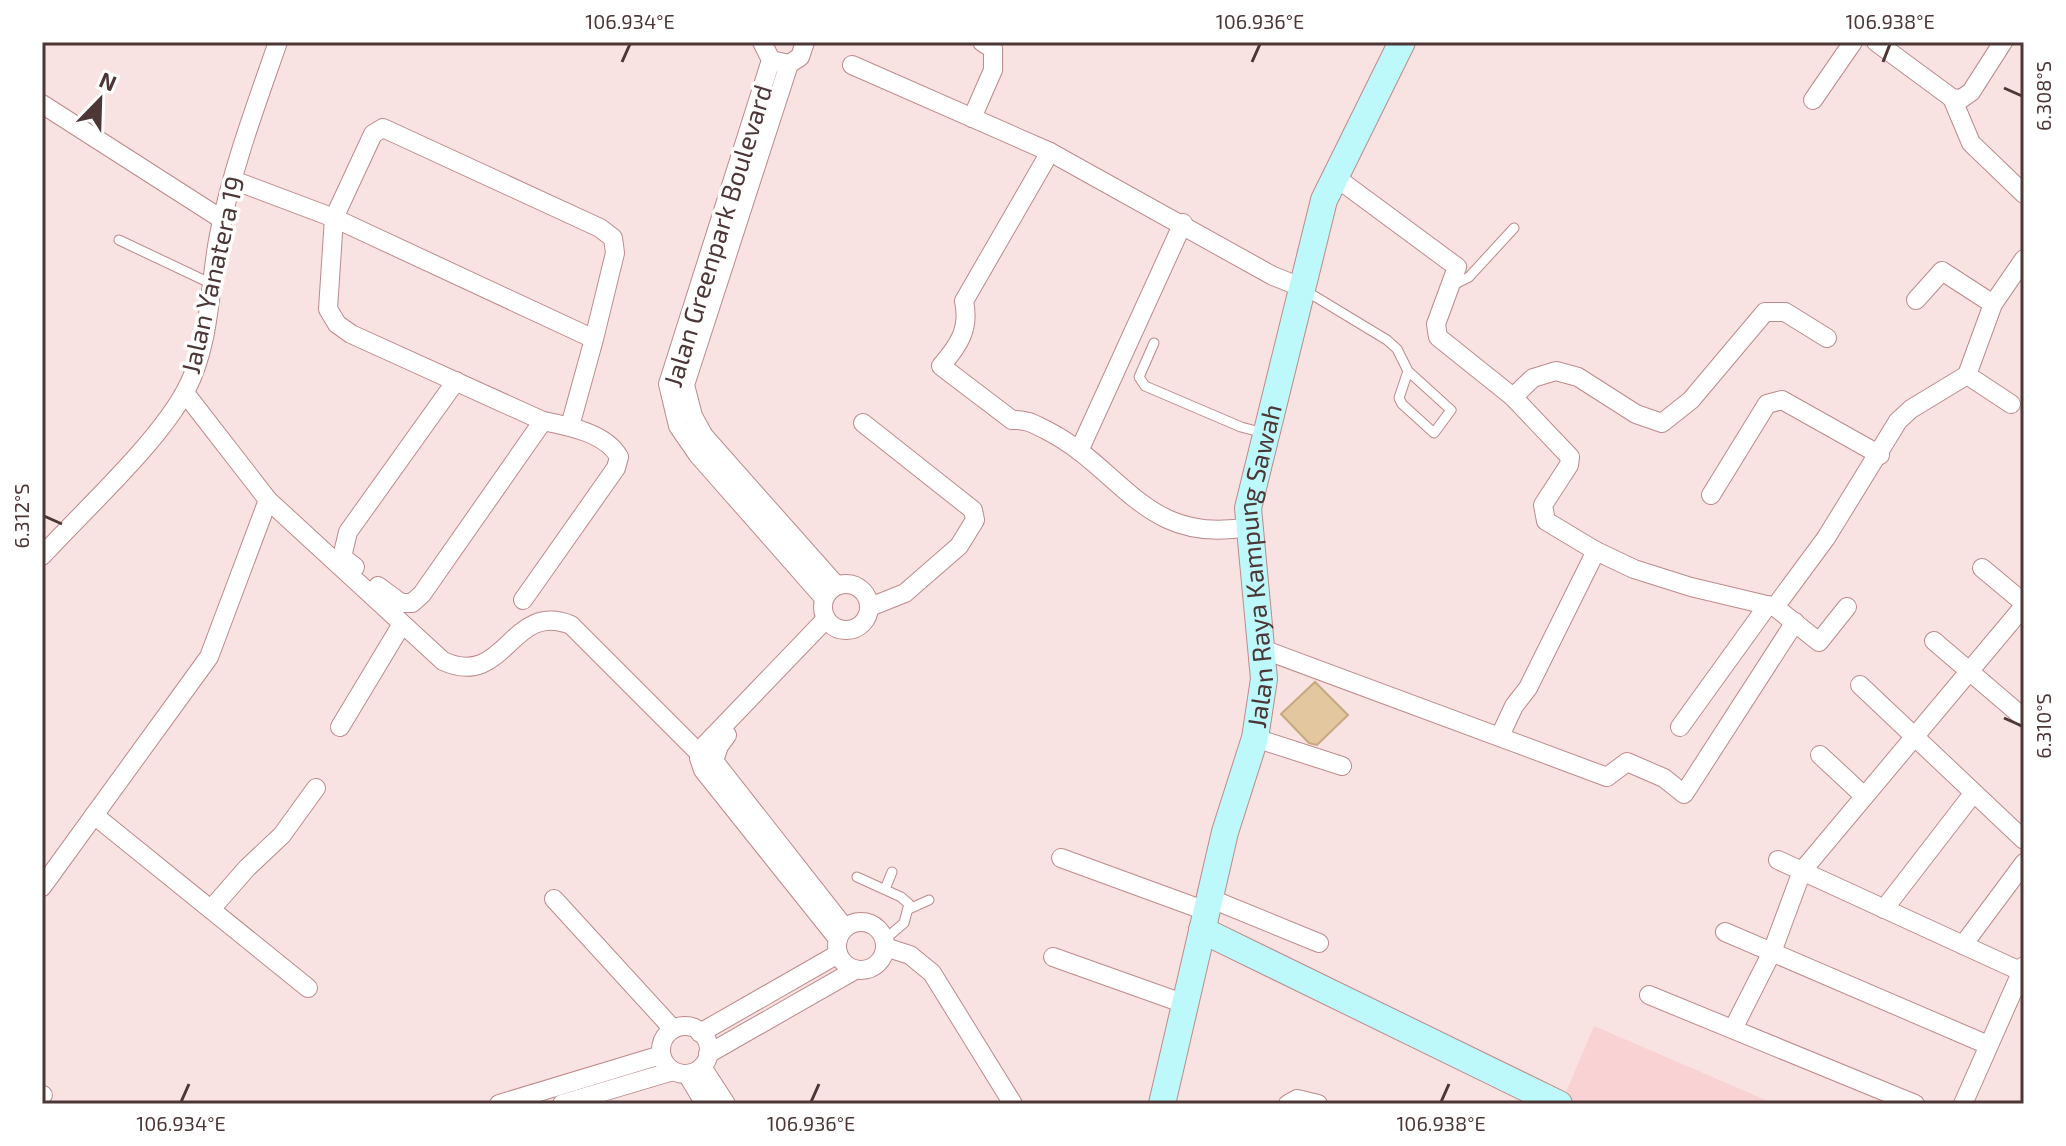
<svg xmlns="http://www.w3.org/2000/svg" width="2066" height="1146" font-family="'Exo 2',sans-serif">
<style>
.built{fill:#f9d2d3}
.building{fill:#e3c79e;stroke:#c4a981;stroke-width:2}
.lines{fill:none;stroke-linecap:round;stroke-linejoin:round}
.lane-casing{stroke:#bd8a8b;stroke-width:11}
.street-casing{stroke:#bd8a8b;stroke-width:20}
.secondary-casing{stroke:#bd8a8b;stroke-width:28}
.lane{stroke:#fff;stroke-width:9}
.street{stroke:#fff;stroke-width:18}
.secondary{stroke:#bdf9fa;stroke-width:26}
.ticks{fill:none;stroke:#4c3636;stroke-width:3}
.labels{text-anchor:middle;stroke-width:7;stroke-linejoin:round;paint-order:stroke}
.street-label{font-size:26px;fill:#4c3636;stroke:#fff}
.neatline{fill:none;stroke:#4c3636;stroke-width:3}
.ticks-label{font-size:20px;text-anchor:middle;fill:#4c3636}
</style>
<rect width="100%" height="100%" fill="#f9e2e2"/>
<!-- built -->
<polygon class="built" points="1594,1026 1775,1104 1561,1104"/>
<!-- building -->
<polygon class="building" points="1315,682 1348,715 1317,745 1309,743 1281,714"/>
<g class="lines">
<defs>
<g id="lane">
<polyline points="119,240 212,284"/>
<polyline points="1451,286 1469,277 1514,228"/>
<polyline points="1306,291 1387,340 1397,349 1408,371 1451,410 1434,433 1402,404 1399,398 1408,371"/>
<polyline points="1154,343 1139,377 1145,386 1241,427 1264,433"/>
<polyline points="857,877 901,897 909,904 904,923 884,940"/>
<polyline points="885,889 892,872"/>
<polyline points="909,909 929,900"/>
</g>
<g id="street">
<polyline points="762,42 771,60 789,64 800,57 805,42"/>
<polyline points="1876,42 1952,98 1961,99 1971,92 2003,42"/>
<polyline points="771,60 668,384 678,426 698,455 823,597"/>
<polyline points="789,64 685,385 693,416 704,436 836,585"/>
<polyline points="852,65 1050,152 1273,276 1301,287"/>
<polyline points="1952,98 1971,143 2024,194"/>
<polyline points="1813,100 1853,42"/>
<polyline points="42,104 223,220"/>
<polyline points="972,118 993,70 993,49 982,42"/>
<path d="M1050,152L964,301C970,329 959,345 941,366L1012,420C1026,419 1034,424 1046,430C1122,468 1145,546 1248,527"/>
<polyline points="1334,176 1457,267 1436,324 1438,337 1513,397 1570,457 1569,465 1543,505 1546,521 1596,551 1634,569 1691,587 1775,607 1819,642 1847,607"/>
<path d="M233,180L334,218L328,309L337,324L351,334L543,421C568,426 606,433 619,457L616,468L523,600"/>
<polyline points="1916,300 1942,271 1993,304"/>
<polyline points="1967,375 2011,404"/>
<polyline points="1513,397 1533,378 1556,371 1578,377 1636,414 1662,423 1691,400 1765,312 1785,312 1827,338"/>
<polyline points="863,423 973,510 975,520 959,546 905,593 870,607"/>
<polyline points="570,426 594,339 334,218 373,134 383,128 600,228 613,238 615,253 594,339"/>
<polyline points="1079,451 1183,223"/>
<polyline points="1711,495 1767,404 1782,400 1880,455"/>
<path d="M268,500L443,661C506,690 510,600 571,625L700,754"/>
<path d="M42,556C84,510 158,443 186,390C211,343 209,286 219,235C232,169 256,105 278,42"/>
<polyline points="355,567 342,557 348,532 456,381"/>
<polyline points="1982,568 2024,603"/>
<circle cx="846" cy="607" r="23"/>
<polyline points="378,586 401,603 412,603 422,594 543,421"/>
<polyline points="1775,607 1826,538 1898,421 1911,409 1967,375 1993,304 2024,259"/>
<polyline points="825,620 703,747 699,758 703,770 838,939"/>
<polyline points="1934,641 2024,718"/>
<polyline points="1262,649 1607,777 1627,762 1664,778 1684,794 1795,622"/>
<polyline points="1860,685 2024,840"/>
<polyline points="340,727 402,624"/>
<polyline points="1680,727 1768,605"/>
<polyline points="727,735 719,746 714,761 845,928"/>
<polyline points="1500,736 1514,706 1528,688 1596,551"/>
<polyline points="1255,738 1342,766"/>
<polyline points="1820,755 1863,795"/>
<polyline points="94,815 308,988"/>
<polyline points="1061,858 1206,911"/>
<polyline points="1778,860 2020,971"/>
<polyline points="42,887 209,657 268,500 185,393"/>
<polyline points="1209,898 1319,943"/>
<polyline points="554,899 673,1029"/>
<polyline points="212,908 247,868 282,835 316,788"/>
<polyline points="1884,909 1972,795"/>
<circle cx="861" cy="946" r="24"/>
<polyline points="1725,932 1988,1045"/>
<polyline points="1963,945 2024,863"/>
<polyline points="885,947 910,955 932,973 1013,1104"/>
<polyline points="1053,957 1185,1004"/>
<polyline points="1649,995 1915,1104"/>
<circle cx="685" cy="1050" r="24"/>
<polyline points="1733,1029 1772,952 1802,871 2024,606"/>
<polyline points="700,1033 838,954"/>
<polyline points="708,1054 855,970"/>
<polyline points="702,1067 726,1104"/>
<polyline points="687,1074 705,1104"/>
<polyline points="42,1095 43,1095"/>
<polyline points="499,1104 661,1055"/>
<polyline points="562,1104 673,1071"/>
<polyline points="1288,1104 1297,1099 1318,1104"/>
<polyline points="1963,1104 2024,966"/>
</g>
<g id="secondary">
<polyline points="1202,930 1559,1104"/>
<path id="s1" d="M1162,1104L1225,832L1255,738L1264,679L1248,508L1324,200L1402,42"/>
</g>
</defs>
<!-- lane casing -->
<use href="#lane" class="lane-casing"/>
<!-- street casing -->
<use href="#street" class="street-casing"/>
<!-- secondary casing -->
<use href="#secondary" class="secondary-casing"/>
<!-- lane -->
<use href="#lane" class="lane"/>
<!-- street -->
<use href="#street" class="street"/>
<!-- secondary -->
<use href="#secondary" class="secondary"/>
</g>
<!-- ticks -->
<path class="ticks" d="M622,62L630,44M1252,62L1260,44M1883,62L1890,44M2004,88L2022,96M44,516L62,524M2004,718L2022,726M181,1102L189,1084M811,1102L819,1084M1441,1102L1449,1084"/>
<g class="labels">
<!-- street labels -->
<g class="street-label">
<text transform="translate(718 236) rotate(-73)" y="9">Jalan Greenpark Boulevard</text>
<text transform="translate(213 275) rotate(-77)" y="9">Jalan Yanatera 19</text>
<text dy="9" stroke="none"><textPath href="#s1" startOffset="552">Jalan Raya Kampung Sawah</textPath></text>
</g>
</g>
<!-- border -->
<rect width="2066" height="1146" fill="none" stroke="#ffffff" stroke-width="88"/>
<!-- north arrow -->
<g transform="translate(100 100) rotate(23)" stroke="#ffffff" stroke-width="6" paint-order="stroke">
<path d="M0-6L14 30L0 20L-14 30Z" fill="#4c3636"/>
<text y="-12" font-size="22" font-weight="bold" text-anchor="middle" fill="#4c3636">N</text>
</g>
<rect x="44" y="44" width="1978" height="1058" class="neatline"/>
<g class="ticks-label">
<text x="630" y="29">106.934°E</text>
<text x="1260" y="29">106.936°E</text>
<text x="1890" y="29">106.938°E</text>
<text transform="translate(2044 96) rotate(-90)" y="7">6.308°S</text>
<text transform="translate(22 516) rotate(-90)" y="7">6.312°S</text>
<text transform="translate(2044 726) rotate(-90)" y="7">6.310°S</text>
<text x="181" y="1131">106.934°E</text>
<text x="811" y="1131">106.936°E</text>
<text x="1441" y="1131">106.938°E</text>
</g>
</svg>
